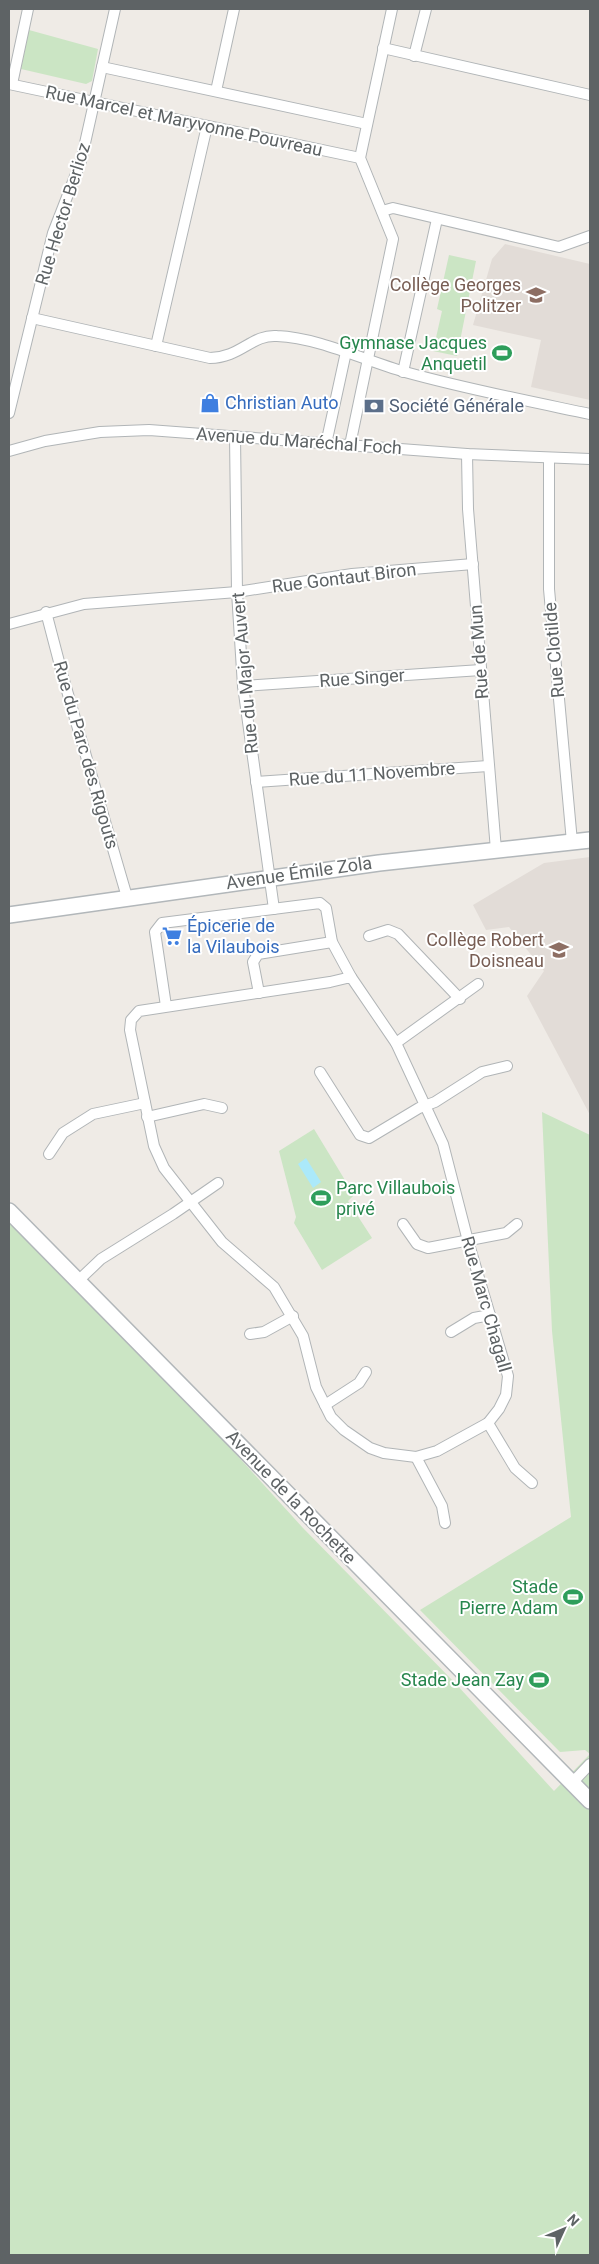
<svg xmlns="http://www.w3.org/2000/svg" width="599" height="2264" font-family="Roboto,sans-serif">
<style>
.education{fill:#e2dcd7}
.green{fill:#cbe5c4}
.water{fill:#abe9fa}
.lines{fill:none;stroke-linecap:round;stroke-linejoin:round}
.street-casing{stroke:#b1b5b7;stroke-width:12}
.secondary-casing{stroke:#b2b7ba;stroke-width:18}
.street{stroke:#fff;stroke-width:10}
.secondary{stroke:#fff;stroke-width:15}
.labels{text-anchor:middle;stroke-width:4;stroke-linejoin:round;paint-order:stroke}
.street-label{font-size:18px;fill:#5e6365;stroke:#fff}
.education-label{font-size:18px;fill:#785e54;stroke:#fff;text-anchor:end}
.leisure-label{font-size:18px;fill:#27864d;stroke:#fff;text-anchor:end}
.shop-label{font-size:18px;fill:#366cbe;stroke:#fff;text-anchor:start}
.service-label{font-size:18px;fill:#4e5e75;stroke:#fff;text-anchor:start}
</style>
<rect width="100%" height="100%" fill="#efebe6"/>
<!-- education -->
<g class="education">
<polygon points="505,244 590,264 590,400 531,387 541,340 473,325 492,259"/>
<polygon points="590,857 590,1115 527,996 544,971 509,927 486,930 473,905 544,863"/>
</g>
<!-- green -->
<g class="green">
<polygon points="29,30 98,49 92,81 86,84 21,69"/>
<polygon points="449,255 476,261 457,356 433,351 442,311 437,309"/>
<polygon points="542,1112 590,1135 590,2255 9,2255 9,1204 303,1528 456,1684 554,1791 590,1754 585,1750 560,1752 420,1610 571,1517 552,1331"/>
<polygon points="314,1129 354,1195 348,1201 372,1238 322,1270 294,1223 296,1217 279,1151"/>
</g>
<!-- water -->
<polygon class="water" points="306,1158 321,1182 313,1188 298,1164"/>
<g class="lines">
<defs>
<g id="street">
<polyline points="383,48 590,95"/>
<polyline points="414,56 426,9"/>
<polyline points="102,67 367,124"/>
<polyline points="9,84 360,158"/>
<polyline points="12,84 28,9"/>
<polyline points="216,91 234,9"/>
<polyline points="382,211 393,208 559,247 590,236"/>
<path d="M32,318L210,358C240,358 252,334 277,336C320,338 363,360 405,372C466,389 528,401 590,414"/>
<polyline points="156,346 207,126"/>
<polyline points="403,372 437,219"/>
<polyline points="9,413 53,233 81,161 115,9"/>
<polyline points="235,436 237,592 243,686 274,909"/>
<polyline points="326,444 346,352"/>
<polyline points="350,445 393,239 360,158 392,9"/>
<polyline points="9,451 45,441 100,432 149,430 467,454 590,459"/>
<polyline points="467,454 468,509 496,850"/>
<polyline points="549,458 549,589 572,842"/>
<polyline points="46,612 63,677 127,897"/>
<polyline points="9,624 84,604 237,592 352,574 473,564"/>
<polyline points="243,686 481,670"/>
<polyline points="256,782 488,766"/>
<polyline points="369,936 388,930 398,934 460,999"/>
<polygon points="351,977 396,1043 443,1144 468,1241 508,1376 506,1395 499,1409 488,1423 437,1451 416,1457 384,1453 370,1448 344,1430 331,1417 316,1387 303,1336 274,1287 222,1242 164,1168 154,1146 130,1030 131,1020 139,1011 330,982"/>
<polyline points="259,993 253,962 258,954 332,942"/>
<polyline points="166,1006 155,932 162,923 320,903 326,908 332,942 351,977"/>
<polyline points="396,1043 478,984"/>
<polyline points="320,1072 360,1135 369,1138 419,1108 435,1102 482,1072 507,1066"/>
<polyline points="147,1117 204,1104 222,1108"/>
<polyline points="49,1154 63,1133 93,1114 145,1103"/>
<polyline points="403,1224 417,1244 428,1248 506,1233 517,1224"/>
<polyline points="79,1280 101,1259 173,1214 218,1183"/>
<polyline points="451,1332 474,1318 490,1315"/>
<polyline points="250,1334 264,1332 293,1316"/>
<polyline points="325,1405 359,1383 366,1372"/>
<polyline points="488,1423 515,1468 532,1483"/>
<polyline points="416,1457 442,1506 445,1523"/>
<polyline points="572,1783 590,1764"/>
</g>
<g id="secondary">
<polyline points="9,915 379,863 590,840"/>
<polyline points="9,1211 590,1801"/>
</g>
</defs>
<!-- street casing -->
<use href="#street" class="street-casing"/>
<!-- secondary casing -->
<use href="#secondary" class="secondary-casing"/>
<!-- street -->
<use href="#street" class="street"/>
<!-- secondary -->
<use href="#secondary" class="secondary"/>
</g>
<!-- icons -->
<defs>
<symbol id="school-bare" viewBox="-9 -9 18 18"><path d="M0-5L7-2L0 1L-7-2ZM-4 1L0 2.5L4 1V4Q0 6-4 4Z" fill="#8d6e63" stroke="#fff" stroke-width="2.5" paint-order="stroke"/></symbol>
<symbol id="stadium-bare" viewBox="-9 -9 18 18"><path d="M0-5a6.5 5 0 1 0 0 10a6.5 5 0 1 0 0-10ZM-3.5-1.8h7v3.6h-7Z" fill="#2e9e5b" stroke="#fff" stroke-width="2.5" paint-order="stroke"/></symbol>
<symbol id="shop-bare" viewBox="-9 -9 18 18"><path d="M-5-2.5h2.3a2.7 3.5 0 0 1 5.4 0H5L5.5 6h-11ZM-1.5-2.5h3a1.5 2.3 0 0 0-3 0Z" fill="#3f7fe0" stroke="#fff" stroke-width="2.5" paint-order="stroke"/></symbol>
<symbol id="bank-bare" viewBox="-9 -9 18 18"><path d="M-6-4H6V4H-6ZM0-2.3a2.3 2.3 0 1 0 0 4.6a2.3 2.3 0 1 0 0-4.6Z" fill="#5c6f8a" stroke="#fff" stroke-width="2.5" paint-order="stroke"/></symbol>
<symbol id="supermarket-bare" viewBox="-9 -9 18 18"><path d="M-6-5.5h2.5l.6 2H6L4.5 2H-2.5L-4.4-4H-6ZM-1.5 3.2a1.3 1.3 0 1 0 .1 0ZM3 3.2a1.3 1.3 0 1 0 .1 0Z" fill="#3f7fe0" stroke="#fff" stroke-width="2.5" paint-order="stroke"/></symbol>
</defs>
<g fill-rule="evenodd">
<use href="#school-bare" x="522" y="281" width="28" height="28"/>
<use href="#stadium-bare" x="488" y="339" width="28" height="28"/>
<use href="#shop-bare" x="196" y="389" width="28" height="28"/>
<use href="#bank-bare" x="360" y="392" width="28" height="28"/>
<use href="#supermarket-bare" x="158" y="922" width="28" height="28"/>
<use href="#school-bare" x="545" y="936" width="28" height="28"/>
<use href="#stadium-bare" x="307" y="1184" width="28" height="28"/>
<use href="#stadium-bare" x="559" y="1583" width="28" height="28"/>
<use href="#stadium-bare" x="525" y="1666" width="28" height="28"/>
</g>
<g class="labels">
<!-- street labels -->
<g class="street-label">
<text transform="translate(184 121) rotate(12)" y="6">Rue Marcel et Maryvonne Pouvreau</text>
<text transform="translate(63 214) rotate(-73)" y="6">Rue Hector Berlioz</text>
<text transform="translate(299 441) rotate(4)" y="6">Avenue du Maréchal Foch</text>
<text transform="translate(344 578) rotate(-7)" y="6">Rue Gontaut Biron</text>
<text transform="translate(554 650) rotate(-95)" y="6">Rue Clotilde</text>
<text transform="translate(479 652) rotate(-94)" y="6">Rue de Mun</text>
<text transform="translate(245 673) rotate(-95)" y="6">Rue du Major Auvert</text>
<text transform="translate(362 678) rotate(-4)" y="6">Rue Singer</text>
<text transform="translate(86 755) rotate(74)" y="6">Rue du Parc des Rigouts</text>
<text transform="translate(372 774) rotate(-4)" y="6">Rue du 11 Novembre</text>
<text transform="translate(299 873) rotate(-8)" y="6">Avenue Émile Zola</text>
<text transform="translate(486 1304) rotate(74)" y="6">Rue Marc Chagall</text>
<text transform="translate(291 1497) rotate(46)" y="6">Avenue de la Rochette</text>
</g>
<!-- education labels -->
<g class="education-label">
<text x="521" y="291">Collège Georges<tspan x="521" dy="21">Politzer</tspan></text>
<text x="544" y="946">Collège Robert<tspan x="544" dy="21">Doisneau</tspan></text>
</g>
<!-- leisure labels -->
<g class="leisure-label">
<text x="487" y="349">Gymnase Jacques<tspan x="487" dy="21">Anquetil</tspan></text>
<text x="336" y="1194" text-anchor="start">Parc Villaubois<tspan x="336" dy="21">privé</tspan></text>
<text x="558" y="1593">Stade<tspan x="558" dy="21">Pierre Adam</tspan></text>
<text x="524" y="1686">Stade Jean Zay</text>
</g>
<!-- shop labels -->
<g class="shop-label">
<text x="225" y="409">Christian Auto</text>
<text x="187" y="932">Épicerie de<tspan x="187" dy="21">la Vilaubois</tspan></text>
</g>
<!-- service labels -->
<g class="service-label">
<text x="389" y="412">Société Générale</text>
</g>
</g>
<!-- border -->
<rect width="599" height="2264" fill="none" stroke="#5e6365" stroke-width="20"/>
<!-- north arrow -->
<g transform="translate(564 2229) rotate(46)" stroke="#ffffff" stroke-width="4" paint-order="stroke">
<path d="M0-4L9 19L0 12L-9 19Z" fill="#5e6365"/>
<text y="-8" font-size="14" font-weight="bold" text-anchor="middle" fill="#5e6365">N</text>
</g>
</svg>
